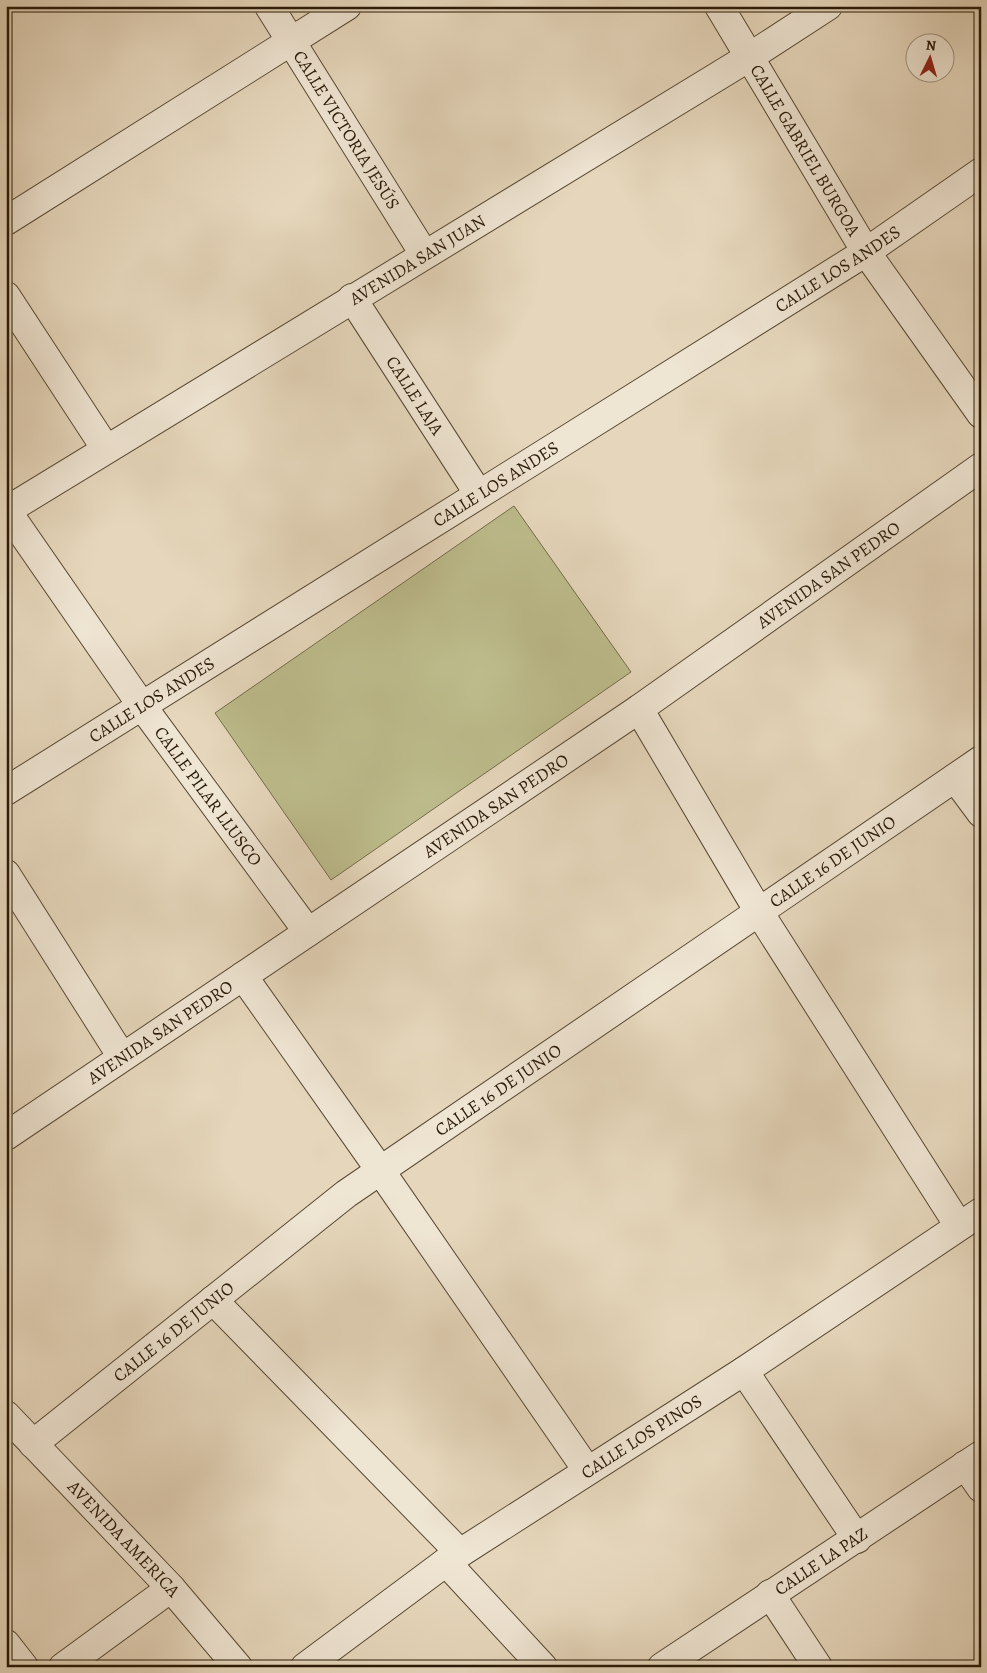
<svg xmlns="http://www.w3.org/2000/svg" width="987" height="1673" font-family="Alegreya,serif">
<style>
.green{fill:#bdbc8c;stroke:#736b4a}
.lines{fill:none;stroke-linecap:round;stroke-linejoin:round}
.minor-casing{stroke:#584934;stroke-width:30}
.minor{stroke:#efe5d3;stroke-width:28}
.labels{text-anchor:middle;stroke-width:4.5;stroke-linejoin:round;paint-order:stroke}
.street-label{font-size:18px;fill:#291a07;stroke:#efe5d3}
</style>
<rect width="100%" height="100%" fill="#e6d7bc"/>
<filter id="stains"><feTurbulence type="fractalNoise" baseFrequency=".004" numOctaves="4"/><feColorMatrix values="0 0 0 0 .2 0 0 0 0 .09 0 0 0 0 .02 0 0 0 .5 -.17"/></filter>
<radialGradient id="worn" r=".72"><stop offset=".6" stop-color="#630" stop-opacity="0"/><stop offset="1" stop-color="#630" stop-opacity=".3"/></radialGradient>
<!-- green -->
<polygon class="green" points="514,506 631,672 331,880 215,713"/>
<g class="lines">
<defs>
<g id="minor">
<path id="s1" d="M269,6L424,254"/>
<path id="s2" d="M719,6L866,252L981,414"/>
<polyline points="6,221 347,6"/>
<polyline points="6,296 106,449"/>
<path id="s3" d="M352,298L478,493"/>
<path id="s4" d="M6,511L751,56L828,6"/>
<path id="s5" d="M7,511L142,706L308,932"/>
<polyline points="639,709 759,912 959,1226"/>
<polyline points="955,778 981,813"/>
<path id="s6" d="M6,791L866,252L981,172"/>
<polyline points="6,874 122,1057"/>
<polyline points="243,976 380,1170 587,1470"/>
<path id="s7" d="M6,1136L639,709L981,467"/>
<polyline points="213,1300 460,1553"/>
<polyline points="744,1371 857,1539"/>
<path id="s8" d="M6,1415L171,1588L238,1667"/>
<path id="s9" d="M33,1444L346,1194L981,760"/>
<polyline points="965,1465 981,1488"/>
<polyline points="446,1562 543,1667"/>
<polyline points="770,1594 818,1667"/>
<polyline points="6,1644 24,1667"/>
<polyline points="63,1667 171,1588"/>
<path id="s10" d="M305,1667L446,1562L744,1371L981,1212"/>
<path id="s11" d="M662,1667L981,1455"/>
</g>
</defs>
<!-- minor casing -->
<use href="#minor" class="minor-casing"/>
<!-- minor -->
<use href="#minor" class="minor"/>
</g>
<g class="labels">
<!-- street labels -->
<g class="street-label">
<text dy="6" stroke="none"><textPath href="#s1" startOffset="146">CALLE VICTORIA JESÚS</textPath></text>
<text dy="6" stroke="none"><textPath href="#s2" startOffset="168">CALLE GABRIEL BURGOA</textPath></text>
<text dy="6" stroke="none"><textPath href="#s4" startOffset="482">AVENIDA SAN JUAN</textPath></text>
<text dy="6" stroke="none"><textPath href="#s6" startOffset="982">CALLE LOS ANDES</textPath></text>
<text dy="6" stroke="none"><textPath href="#s3" startOffset="116">CALLE LAJA</textPath></text>
<text dy="6" stroke="none"><textPath href="#s6" startOffset="578">CALLE LOS ANDES</textPath></text>
<text dy="6" stroke="none"><textPath href="#s7" startOffset="996">AVENIDA SAN PEDRO</textPath></text>
<text dy="6" stroke="none"><textPath href="#s6" startOffset="172">CALLE LOS ANDES</textPath></text>
<text dy="6" stroke="none"><textPath href="#s5" startOffset="349">CALLE PILAR LLUSCO</textPath></text>
<text dy="6" stroke="none"><textPath href="#s7" startOffset="591">AVENIDA SAN PEDRO</textPath></text>
<text dy="6" stroke="none"><textPath href="#s9" startOffset="990">CALLE 16 DE JUNIO</textPath></text>
<text dy="6" stroke="none"><textPath href="#s7" startOffset="186">AVENIDA SAN PEDRO</textPath></text>
<text dy="6" stroke="none"><textPath href="#s9" startOffset="585">CALLE 16 DE JUNIO</textPath></text>
<text dy="6" stroke="none"><textPath href="#s9" startOffset="180">CALLE 16 DE JUNIO</textPath></text>
<text dy="6" stroke="none"><textPath href="#s10" startOffset="408">CALLE LOS PINOS</textPath></text>
<text dy="6" stroke="none"><textPath href="#s8" startOffset="171">AVENIDA AMERICA</textPath></text>
<text dy="6" stroke="none"><textPath href="#s11" startOffset="191">CALLE LA PAZ</textPath></text>
</g>
</g>
<!-- margin -->
<rect width="987" height="1673" fill="none" stroke="#e6d7bc" stroke-width="25"/>
<rect x="8" y="8" width="972" height="1658" fill="none" stroke="#291a07" stroke-width="2.5"/>
<rect x="12" y="12" width="962" height="1648" fill="none" stroke="#291a07"/>
<!-- north arrow -->
<g transform="translate(930 58) rotate(5)"><circle r="24" fill="#efe5d3" stroke="#a09481"/>
<path d="M0-4L9 19L0 12L-9 19Z" fill="#8f2418"/>
<text y="-8" font-size="14" font-weight="bold" text-anchor="middle" fill="#291a07">N</text>
</g>
<rect width="100%" height="100%" filter="url(#stains)"/>
<rect width="100%" height="100%" fill="url(#worn)"/>
</svg>
